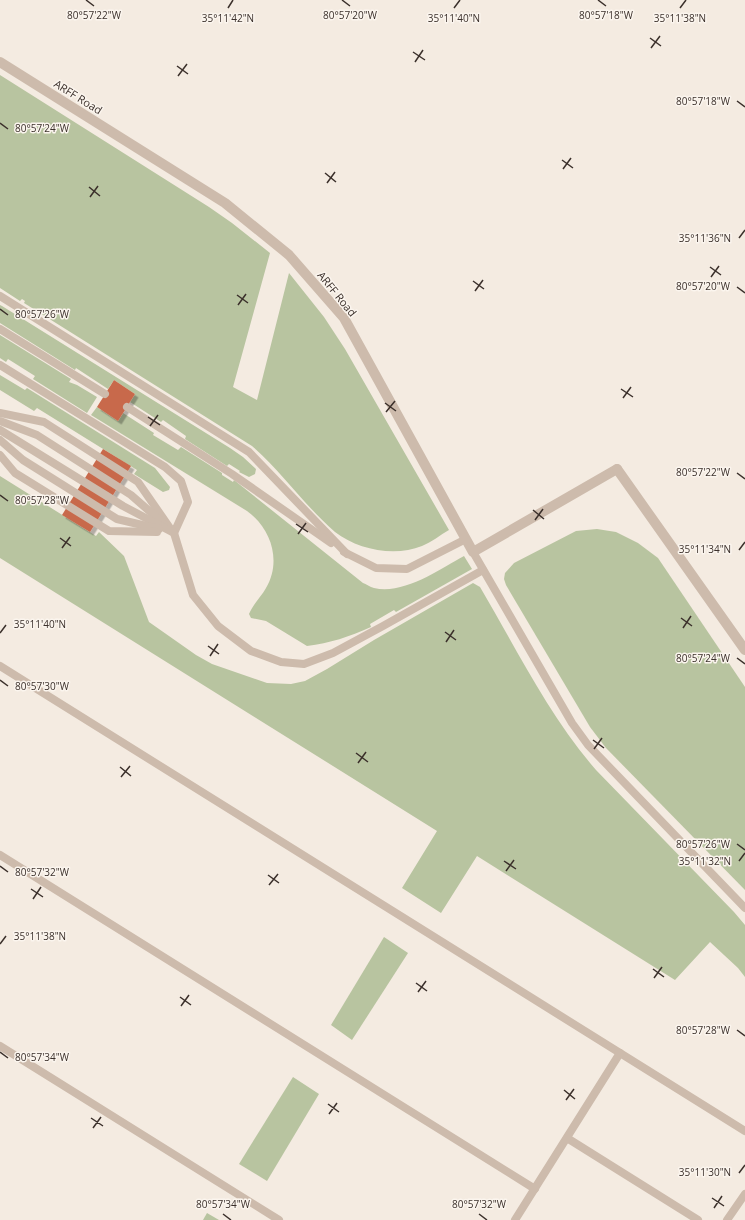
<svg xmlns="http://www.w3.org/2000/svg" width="745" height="1220" font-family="'Open Sans',sans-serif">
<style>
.green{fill:#b8c4a0}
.building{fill:#c8694b;filter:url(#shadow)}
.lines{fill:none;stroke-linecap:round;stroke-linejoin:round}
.service{stroke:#cdbbac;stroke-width:8}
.minor{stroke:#cdbbac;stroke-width:10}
.tertiary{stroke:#cdbbac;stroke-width:10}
.ticks{fill:none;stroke:#3b302b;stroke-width:1.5}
.labels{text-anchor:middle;stroke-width:3;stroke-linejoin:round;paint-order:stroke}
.street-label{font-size:11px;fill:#3b302b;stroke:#fbf5ee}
.ticks-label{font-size:10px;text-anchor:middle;fill:#3b302b;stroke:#fbf5ee;stroke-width:3;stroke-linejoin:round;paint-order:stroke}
</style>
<defs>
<filter id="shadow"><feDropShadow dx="3.5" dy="3.5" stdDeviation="0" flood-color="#0004"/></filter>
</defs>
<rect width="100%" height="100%" fill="#f4ebe1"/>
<!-- green -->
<g class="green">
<path d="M0,75L209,207L232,223L270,253L233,387L257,400L289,273L324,317L345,349L449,530C440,535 432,542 422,546C395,557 358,550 335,532C305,506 282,472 252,446L24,303L25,301L22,299L20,301L0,288Z"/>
<polygon points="0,305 2,306 230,448 243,457 256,469 255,474 249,477 239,472 240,471 229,464 227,466 185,439 186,436 163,420 161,422 130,402 135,394 114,380 108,389 76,368 75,370 0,323"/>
<polygon points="0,335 71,379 69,382 77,385 97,397 87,413 33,379 35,376 8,359 6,362 0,358"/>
<polygon points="0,375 25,390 27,388 155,468 170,487 169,490 163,492 134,474 137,470 37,408 34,411 0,390"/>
<path d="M97,407L118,421L123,413L154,433L153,435L178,450L181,447L222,473V475L233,482L234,480L363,583C366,584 370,587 374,588C404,595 440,569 464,556L472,569L396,612L394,610L370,624L371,627C349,637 330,643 307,646L266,621L251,618L249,614C253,604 261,597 266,588C282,561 271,528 247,511L91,415Z"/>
<path d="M0,476L96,536L99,532L124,556L149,622L196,655L212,664L267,683L291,684L305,681L327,669L374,640L473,583L480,587C516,648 549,716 596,770L734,912L745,925V977L738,968L710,942L675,980L477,856L441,913L402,888L437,831L0,558Z"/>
<polygon points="597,529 616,532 638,543 658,558 745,687 745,890 606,748 590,727 506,585 504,579 505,573 514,563 576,531"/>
<polygon points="384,937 408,953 352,1040 331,1025"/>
<polygon points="293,1077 319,1094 267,1181 239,1164"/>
<polygon points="207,1213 219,1220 203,1220"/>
</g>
<!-- building -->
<g class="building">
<polygon points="114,380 135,394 118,421 97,407"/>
<polygon points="103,449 131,466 90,532 62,515"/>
</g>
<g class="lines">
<!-- service -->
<g class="service">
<polyline points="0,296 249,452 347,554"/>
<polyline points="0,329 105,394"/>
<polyline points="0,365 165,467 181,481 188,502 174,533"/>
<polyline points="127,407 232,474 331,543"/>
<polyline points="0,413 44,422 138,482 172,531"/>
<polyline points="0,421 37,435 131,495 163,523"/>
<polyline points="0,430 123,506 174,533 193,595 218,626 251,651 281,662 304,664 333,653 383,626 483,570"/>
<polyline points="0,440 23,460 117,519 159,529"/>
<polyline points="0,455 15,473 109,531 157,532"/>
<polyline points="344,552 376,568 407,569 466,539"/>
<polyline points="473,552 572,723 588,745 745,908"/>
<polyline points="0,666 745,1131"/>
<polyline points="0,855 535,1189"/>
<polyline points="0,1046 279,1220"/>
<polyline points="567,1138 698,1220"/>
<polyline points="515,1220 620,1053"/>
<polyline points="727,1220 745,1194"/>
</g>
<!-- minor -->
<polyline class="minor" points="0,62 225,203 289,255 344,318 473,552 617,469"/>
<!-- tertiary -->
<polyline class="tertiary" points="617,469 745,650"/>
</g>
<!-- ticks -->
<path class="ticks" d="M86,0L94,6M342,0L350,6M598,0L606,6M228,8L233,0M454,8L460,0M680,8L686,0M650,38L661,46M651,48L660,36M413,52L425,60M415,62L423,50M177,66L188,74M178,76L187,64M737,101L745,107M0,123L8,129M562,160L573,168M563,169L571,158M325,173L336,182M327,183L335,172M89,187L100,196M90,197L98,186M739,238L745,230M710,267L721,275M711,277L719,266M473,281L484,289M737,287L745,293M475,291L483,280M237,295L248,303M238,305L246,294M0,309L8,315M621,389L633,397M623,398L631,387M385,403L396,411M386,412L395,401M148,417L160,425M150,426L158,415M737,473L745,479M0,495L8,501M533,510L544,519M535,520L543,509M296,524L308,532M298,534L306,523M60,538L71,546M62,548L70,537M739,550L745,542M681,618L692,626M683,628L691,616M445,632L456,640M0,633L6,625M446,642L454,630M208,646L219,654M210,656L218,644M737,658L745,664M0,680L8,686M593,740L604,748M594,749L602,738M356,753L368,762M358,763L366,752M120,767L131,776M121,777L130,766M737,844L745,850M504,861L516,869M739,861L745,853M0,866L8,872M506,871L514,860M268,875L279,883M269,885L278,874M31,889L43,897M33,899L41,887M0,944L6,936M653,969L664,977M654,978L662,967M416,983L427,991M418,992L426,981M180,997L191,1005M181,1006L189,995M737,1030L745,1036M0,1052L8,1058M564,1090L575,1099M566,1100L574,1089M328,1104L339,1112M329,1114L337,1103M91,1118L103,1126M93,1128L101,1117M739,1173L745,1165M712,1198L724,1206M714,1208L722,1196M223,1214L231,1220M479,1214L487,1220"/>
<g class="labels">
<!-- street labels -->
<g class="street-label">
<text transform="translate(78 97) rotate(32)" y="4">ARFF Road</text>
<text transform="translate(337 294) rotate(51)" y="4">ARFF Road</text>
</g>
</g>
<g class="ticks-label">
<text x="94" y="19">80°57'22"W</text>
<text x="350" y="19">80°57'20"W</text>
<text x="606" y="19">80°57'18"W</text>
<text x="228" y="22">35°11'42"N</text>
<text x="454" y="22">35°11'40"N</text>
<text x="680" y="22">35°11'38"N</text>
<text x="703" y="105">80°57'18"W</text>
<text x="42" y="132">80°57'24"W</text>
<text x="705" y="242">35°11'36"N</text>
<text x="703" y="290">80°57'20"W</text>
<text x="42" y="318">80°57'26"W</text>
<text x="703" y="476">80°57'22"W</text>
<text x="42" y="504">80°57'28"W</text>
<text x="705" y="553">35°11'34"N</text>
<text x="40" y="628">35°11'40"N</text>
<text x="703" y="662">80°57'24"W</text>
<text x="42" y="690">80°57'30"W</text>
<text x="703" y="848">80°57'26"W</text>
<text x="705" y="865">35°11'32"N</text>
<text x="42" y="876">80°57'32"W</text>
<text x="40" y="940">35°11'38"N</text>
<text x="703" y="1034">80°57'28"W</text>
<text x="42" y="1061">80°57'34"W</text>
<text x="705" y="1176">35°11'30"N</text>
<text x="223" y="1208">80°57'34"W</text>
<text x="479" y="1208">80°57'32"W</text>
</g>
</svg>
